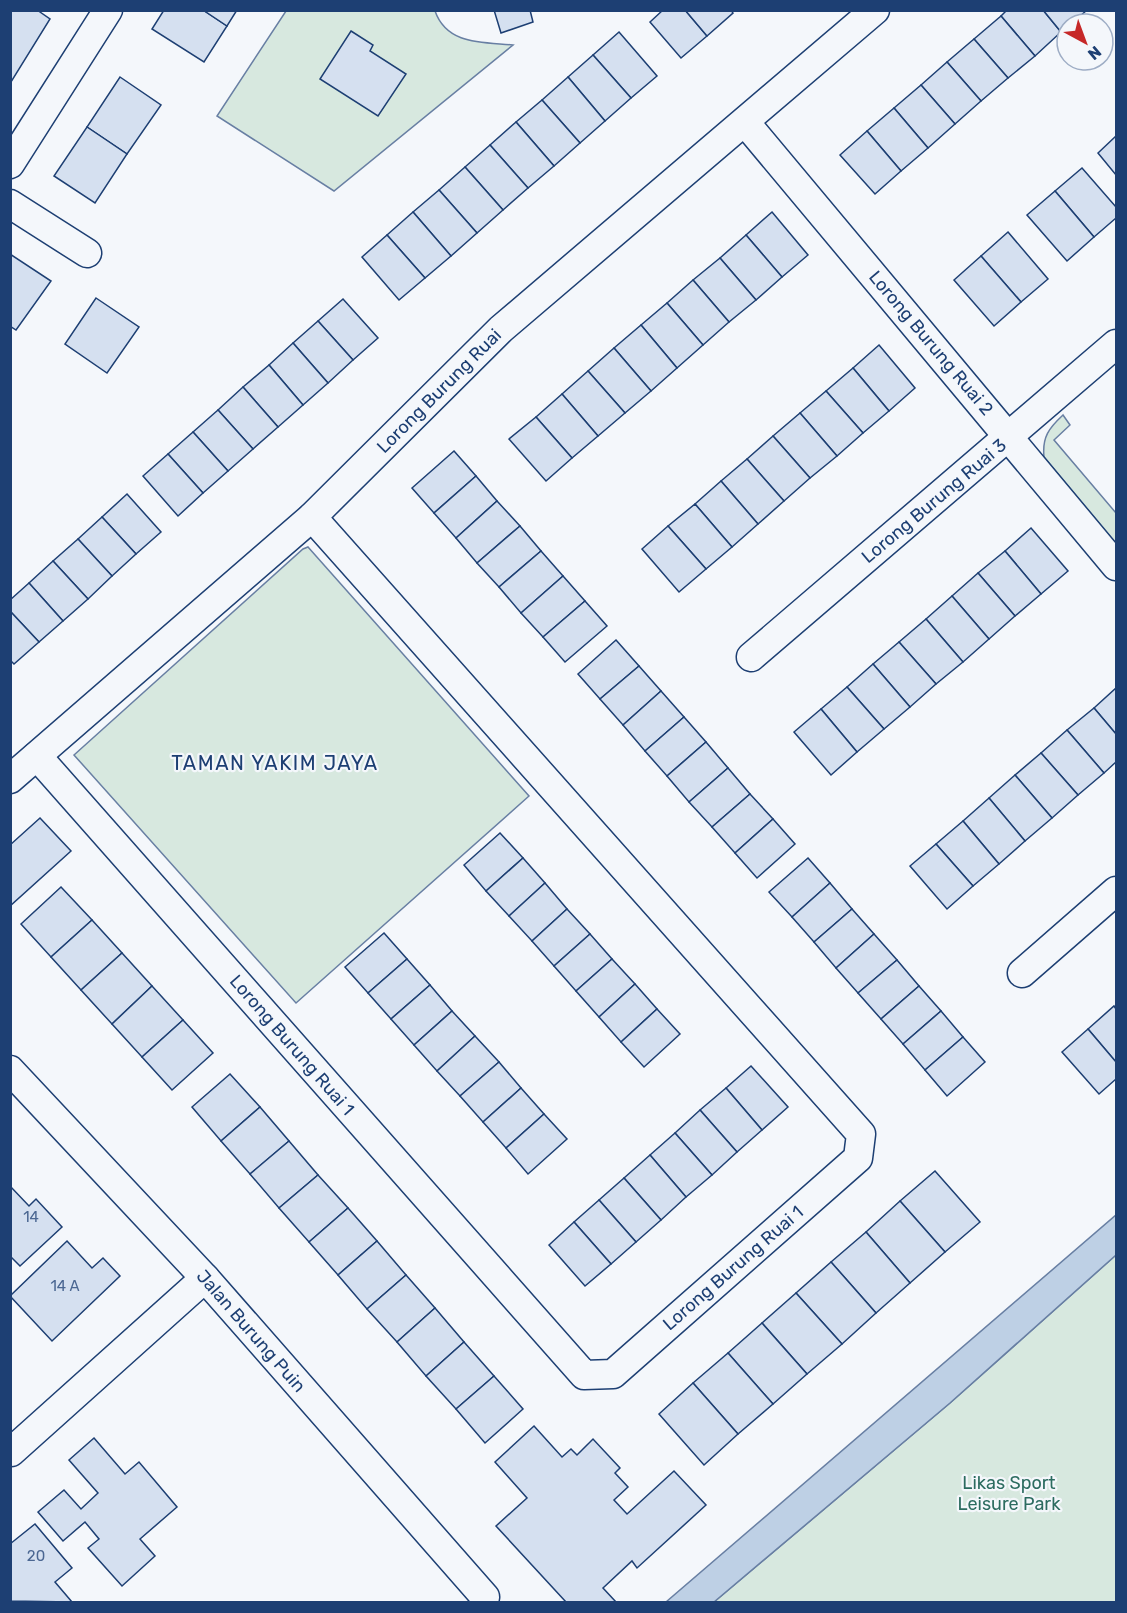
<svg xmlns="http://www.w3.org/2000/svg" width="1127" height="1613" font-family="Rubik,sans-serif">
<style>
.green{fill:#d7e8df;stroke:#687fa3;stroke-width:1.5}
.water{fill:#bed0e5;stroke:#687fa3;stroke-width:1.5}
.building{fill:#d5e0f0;stroke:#1d3f73;stroke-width:1.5}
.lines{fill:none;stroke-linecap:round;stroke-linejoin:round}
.street-casing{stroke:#1d3f73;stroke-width:31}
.street{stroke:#f4f7fb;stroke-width:28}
.labels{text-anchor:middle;stroke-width:4.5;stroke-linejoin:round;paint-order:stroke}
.number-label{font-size:15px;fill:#4b6792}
.street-label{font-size:18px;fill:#1d3f73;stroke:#f4f7fb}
.park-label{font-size:18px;fill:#2c6c60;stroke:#f4f7fb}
.neighbourhood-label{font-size:20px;letter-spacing:1.5px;fill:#1d3f73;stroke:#f4f7fb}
</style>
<rect width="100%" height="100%" fill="#f4f7fb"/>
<!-- green -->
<g class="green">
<path d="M286,11H435C447,45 482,42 513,45L334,191L217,116Z"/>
<path d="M1063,415L1070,425L1054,440L1116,513V544L1044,457C1042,437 1049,428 1063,415Z"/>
<polygon points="308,547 529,796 296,1003 74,755 303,549"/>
<polygon points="1116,1255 1116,1602 714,1602 950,1403"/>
</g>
<!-- water -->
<polygon class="water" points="1116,1215 1116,1255 950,1403 714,1602 666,1602"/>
<!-- building -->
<g class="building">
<polygon points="10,10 37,10 50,19 11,82"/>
<polygon points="164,10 203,10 227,26 204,62 152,29"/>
<polygon points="203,10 237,10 227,26"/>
<polygon points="494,10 530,10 533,22 501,33"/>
<polygon points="663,10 685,10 707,36 681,58 650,22"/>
<polygon points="685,10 731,10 733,13 707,36"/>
<polygon points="1007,10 1043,10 1061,32 1035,56 1001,16"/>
<polygon points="1043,10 1087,10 1071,24 1067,24 1061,32"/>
<polygon points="1001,16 1035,56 1008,78 974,39"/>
<polygon points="351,31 373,45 370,51 406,74 378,116 320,79"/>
<polygon points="619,32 657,76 631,98 593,55"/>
<polygon points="974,39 1008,78 981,101 947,62"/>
<polygon points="593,55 631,98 605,121 568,77"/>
<polygon points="947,62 981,101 955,124 921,85"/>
<polygon points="120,77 161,105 127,154 87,127"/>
<polygon points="568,77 605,121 580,143 542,100"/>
<polygon points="921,85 955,124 928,148 894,108"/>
<polygon points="542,100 580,143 554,166 516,122"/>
<polygon points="894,108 928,148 901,171 867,131"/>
<polygon points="516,122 554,166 528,188 490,145"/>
<polygon points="87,127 127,154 95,203 54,176"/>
<polygon points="867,131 901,171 875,194 840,155"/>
<polygon points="1116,136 1116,175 1098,153"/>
<polygon points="490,145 528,188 503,210 465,167"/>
<polygon points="465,167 503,210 477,233 439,190"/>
<polygon points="1082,168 1116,207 1116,218 1094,237 1055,191"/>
<polygon points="439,190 477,233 451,256 413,212"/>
<polygon points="1055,191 1094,237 1067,261 1027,215"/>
<polygon points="413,212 451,256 425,278 387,235"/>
<polygon points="772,212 808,255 782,277 746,235"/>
<polygon points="1008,232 1048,279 1021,302 981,256"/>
<polygon points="387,235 425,278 399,300 362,257"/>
<polygon points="746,235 782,277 756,300 720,258"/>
<polygon points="10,254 51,281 16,330 10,326"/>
<polygon points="981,256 1021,302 994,326 954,280"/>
<polygon points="720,258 756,300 729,322 693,280"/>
<polygon points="693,280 729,322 703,345 667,303"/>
<polygon points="96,298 139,327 107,373 65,344"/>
<polygon points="343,299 378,338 353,360 318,321"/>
<polygon points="667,303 703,345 677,368 641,325"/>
<polygon points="318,321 353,360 328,383 293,343"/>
<polygon points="641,325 677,368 651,391 614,348"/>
<polygon points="293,343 328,383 303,405 269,365"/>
<polygon points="879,345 915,388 889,411 853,368"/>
<polygon points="614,348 651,391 625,413 588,371"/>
<polygon points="269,365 303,405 278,427 243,387"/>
<polygon points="853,368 889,411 863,433 826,391"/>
<polygon points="588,371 625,413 598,436 562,394"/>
<polygon points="243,387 278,427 253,449 218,410"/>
<polygon points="826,391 863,433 837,456 800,413"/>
<polygon points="562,394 598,436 572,458 536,417"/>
<polygon points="218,410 253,449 228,471 193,432"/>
<polygon points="800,413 837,456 810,478 773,436"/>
<polygon points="536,417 572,458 546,481 509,439"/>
<polygon points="193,432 228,471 203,493 168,454"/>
<polygon points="773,436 810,478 784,501 747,459"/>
<polygon points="454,451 476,476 434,513 412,488"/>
<polygon points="168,454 203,493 178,516 143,476"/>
<polygon points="747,459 784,501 758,524 721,481"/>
<polygon points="476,476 497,501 456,538 434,513"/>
<polygon points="721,481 758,524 732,547 695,504"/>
<polygon points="127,494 161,532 136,554 102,517"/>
<polygon points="497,501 520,526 477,563 456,538"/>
<polygon points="695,504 732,547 706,569 668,526"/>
<polygon points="102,517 136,554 112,576 78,539"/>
<polygon points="520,526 541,551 499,587 477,563"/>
<polygon points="668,526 706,569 679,592 642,549"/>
<polygon points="1031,528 1068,571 1041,594 1005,551"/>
<polygon points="78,539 112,576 88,599 53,561"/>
<polygon points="541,551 563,576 521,613 499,587"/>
<polygon points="1005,551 1041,594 1015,616 978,573"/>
<polygon points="53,561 88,599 63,621 29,583"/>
<polygon points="978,573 1015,616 989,639 952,596"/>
<polygon points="563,576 585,601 543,637 521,613"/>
<polygon points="29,583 63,621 39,642 10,611 10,600"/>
<polygon points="952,596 989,639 963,662 926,619"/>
<polygon points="585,601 607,626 565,662 543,637"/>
<polygon points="10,611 39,642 14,664 10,660"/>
<polygon points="926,619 963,662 936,684 899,642"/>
<polygon points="616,640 639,666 600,699 578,674"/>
<polygon points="899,642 936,684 910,707 873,664"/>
<polygon points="873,664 910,707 884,729 847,687"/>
<polygon points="639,666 661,691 623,725 600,699"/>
<polygon points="847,687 884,729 857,752 821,709"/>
<polygon points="1116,688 1116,734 1094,708"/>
<polygon points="661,691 684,717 645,751 623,725"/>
<polygon points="1094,708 1116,734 1116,762 1104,773 1067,730"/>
<polygon points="821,709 857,752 831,775 794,732"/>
<polygon points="684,717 706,742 667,776 645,751"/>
<polygon points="1067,730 1104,773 1078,795 1041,753"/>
<polygon points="706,742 728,768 689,802 667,776"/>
<polygon points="1041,753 1078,795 1052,818 1015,775"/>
<polygon points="728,768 750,794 712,827 689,802"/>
<polygon points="1015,775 1052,818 1025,841 989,798"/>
<polygon points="750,794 773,819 735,853 712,827"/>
<polygon points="989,798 1025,841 999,864 963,821"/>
<polygon points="40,818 71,851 10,906 10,845"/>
<polygon points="773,819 795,844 757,878 735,853"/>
<polygon points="963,821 999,864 973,886 936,844"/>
<polygon points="500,833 523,858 486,891 464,865"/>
<polygon points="936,844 973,886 947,909 910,866"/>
<polygon points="523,858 545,883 509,916 486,891"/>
<polygon points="808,858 830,883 792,917 769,892"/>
<polygon points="545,883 567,909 532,941 509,916"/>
<polygon points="830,883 852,909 814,942 792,917"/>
<polygon points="61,887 92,920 51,957 21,924"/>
<polygon points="567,909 590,934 554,966 532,941"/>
<polygon points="852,909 874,934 836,968 814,942"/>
<polygon points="92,920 122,953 81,990 51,957"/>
<polygon points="384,933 407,959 368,993 345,967"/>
<polygon points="590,934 612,959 576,991 554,966"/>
<polygon points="874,934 897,960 858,993 836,968"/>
<polygon points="122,953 152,986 112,1024 81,990"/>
<polygon points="407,959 430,985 391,1019 368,993"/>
<polygon points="612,959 635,984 599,1017 576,991"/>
<polygon points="897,960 919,986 881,1019 858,993"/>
<polygon points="635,984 657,1009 621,1042 599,1017"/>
<polygon points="430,985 452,1011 414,1045 391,1019"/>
<polygon points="152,986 183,1020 142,1057 112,1024"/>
<polygon points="919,986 941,1011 903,1044 881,1019"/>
<polygon points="1114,1006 1116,1009 1116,1062 1088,1029"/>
<polygon points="657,1009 680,1034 644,1067 621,1042"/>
<polygon points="452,1011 475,1036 437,1071 414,1045"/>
<polygon points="941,1011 963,1037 925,1070 903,1044"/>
<polygon points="183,1020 213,1053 172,1090 142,1057"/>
<polygon points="1088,1029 1116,1062 1116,1079 1099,1094 1062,1052"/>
<polygon points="475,1036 499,1062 460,1096 437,1071"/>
<polygon points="963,1037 985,1062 947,1096 925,1070"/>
<polygon points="499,1062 521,1088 483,1122 460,1096"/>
<polygon points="751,1066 788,1107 762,1130 726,1088"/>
<polygon points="230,1074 260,1107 221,1141 192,1107"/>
<polygon points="521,1088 544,1114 506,1148 483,1122"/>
<polygon points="726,1088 762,1130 737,1152 700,1110"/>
<polygon points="260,1107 289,1141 250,1174 221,1141"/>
<polygon points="700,1110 737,1152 712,1175 675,1133"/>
<polygon points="544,1114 567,1139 528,1174 506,1148"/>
<polygon points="675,1133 712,1175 686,1197 650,1155"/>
<polygon points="289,1141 318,1175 279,1208 250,1174"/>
<polygon points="650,1155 686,1197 661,1220 624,1178"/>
<polygon points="935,1171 980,1222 945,1252 900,1201"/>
<polygon points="318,1175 348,1208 309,1242 279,1208"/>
<polygon points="624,1178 661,1220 636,1242 599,1200"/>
<polygon points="10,1186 29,1206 36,1199 62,1227 20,1266 10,1256"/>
<polygon points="599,1200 636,1242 611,1264 574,1222"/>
<polygon points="900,1201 945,1252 910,1283 866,1232"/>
<polygon points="348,1208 377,1241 338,1275 309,1242"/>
<polygon points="574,1222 611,1264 585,1286 549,1245"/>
<polygon points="866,1232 910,1283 876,1313 831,1262"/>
<polygon points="67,1241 92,1268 103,1258 120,1276 52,1341 10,1296"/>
<polygon points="377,1241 406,1275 367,1309 338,1275"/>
<polygon points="831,1262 876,1313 842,1344 796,1293"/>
<polygon points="406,1275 435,1308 397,1342 367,1309"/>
<polygon points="796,1293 842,1344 807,1374 762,1323"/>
<polygon points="435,1308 464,1342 426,1376 397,1342"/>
<polygon points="762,1323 807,1374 773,1404 728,1353"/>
<polygon points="464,1342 494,1376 456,1409 426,1376"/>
<polygon points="728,1353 773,1404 738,1434 693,1383"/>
<polygon points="494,1376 523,1409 485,1443 456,1409"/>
<polygon points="693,1383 738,1434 704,1465 659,1414"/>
<polygon points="534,1426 562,1457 571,1449 577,1455 593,1439 620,1468 615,1473 628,1487 614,1500 627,1514 674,1471 706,1505 637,1568 632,1561 603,1588 616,1602 566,1602 496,1526 527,1498 495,1462"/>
<polygon points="94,1438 125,1474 139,1462 177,1507 140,1539 155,1556 122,1586 88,1548 99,1539 85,1522 63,1541 38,1512 64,1490 81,1509 98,1493 69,1460"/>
<polygon points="35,1524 72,1568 55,1582 72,1602 10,1601 10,1544"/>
</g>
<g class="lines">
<defs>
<g id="street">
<polyline points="745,122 1116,566"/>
<polyline points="10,164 108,10"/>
<polyline points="10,204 87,253"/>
<polyline points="751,657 1116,344"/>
<polyline points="37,756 584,1375 613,1374 858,1158 861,1134 312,517"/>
<polyline points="10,779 312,517 501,329 875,10"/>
<polyline points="1022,973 1116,891"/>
<polyline points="10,1070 205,1278 485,1597"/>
<polyline points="11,1452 205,1278"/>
</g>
</defs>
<!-- street casing -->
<use href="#street" class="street-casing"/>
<!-- street -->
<use href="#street" class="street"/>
</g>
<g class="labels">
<!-- number labels -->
<g class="number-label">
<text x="31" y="1222">14</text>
<text x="65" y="1291">14 A</text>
<text x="36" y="1561">20</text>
</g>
<!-- street labels -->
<g class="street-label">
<text transform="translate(931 343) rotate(50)" y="6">Lorong Burung Ruai 2</text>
<text transform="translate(439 391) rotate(-45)" y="6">Lorong Burung Ruai</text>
<text transform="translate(934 501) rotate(-40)" y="6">Lorong Burung Ruai 3</text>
<text transform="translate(292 1045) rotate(49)" y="6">Lorong Burung Ruai 1</text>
<text transform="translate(733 1268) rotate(-41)" y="6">Lorong Burung Ruai 1</text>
<text transform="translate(251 1331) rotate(49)" y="6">Jalan Burung Puin</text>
</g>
<!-- park labels -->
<g class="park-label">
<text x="1009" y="1489">Likas Sport<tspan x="1009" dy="21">Leisure Park</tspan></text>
</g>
<!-- neighbourhood labels -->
<g class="neighbourhood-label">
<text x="275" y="770">TAMAN YAKIM JAYA</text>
</g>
</g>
<!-- border -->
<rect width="1127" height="1613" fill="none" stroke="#1d3f73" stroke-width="24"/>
<!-- north arrow -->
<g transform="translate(1085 42) rotate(139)"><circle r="28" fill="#f4f7fb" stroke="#9eadc5" stroke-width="1.5"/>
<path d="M0-4.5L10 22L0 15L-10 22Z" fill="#c62828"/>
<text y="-9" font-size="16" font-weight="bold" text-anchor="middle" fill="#1d3f73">N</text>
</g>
</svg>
